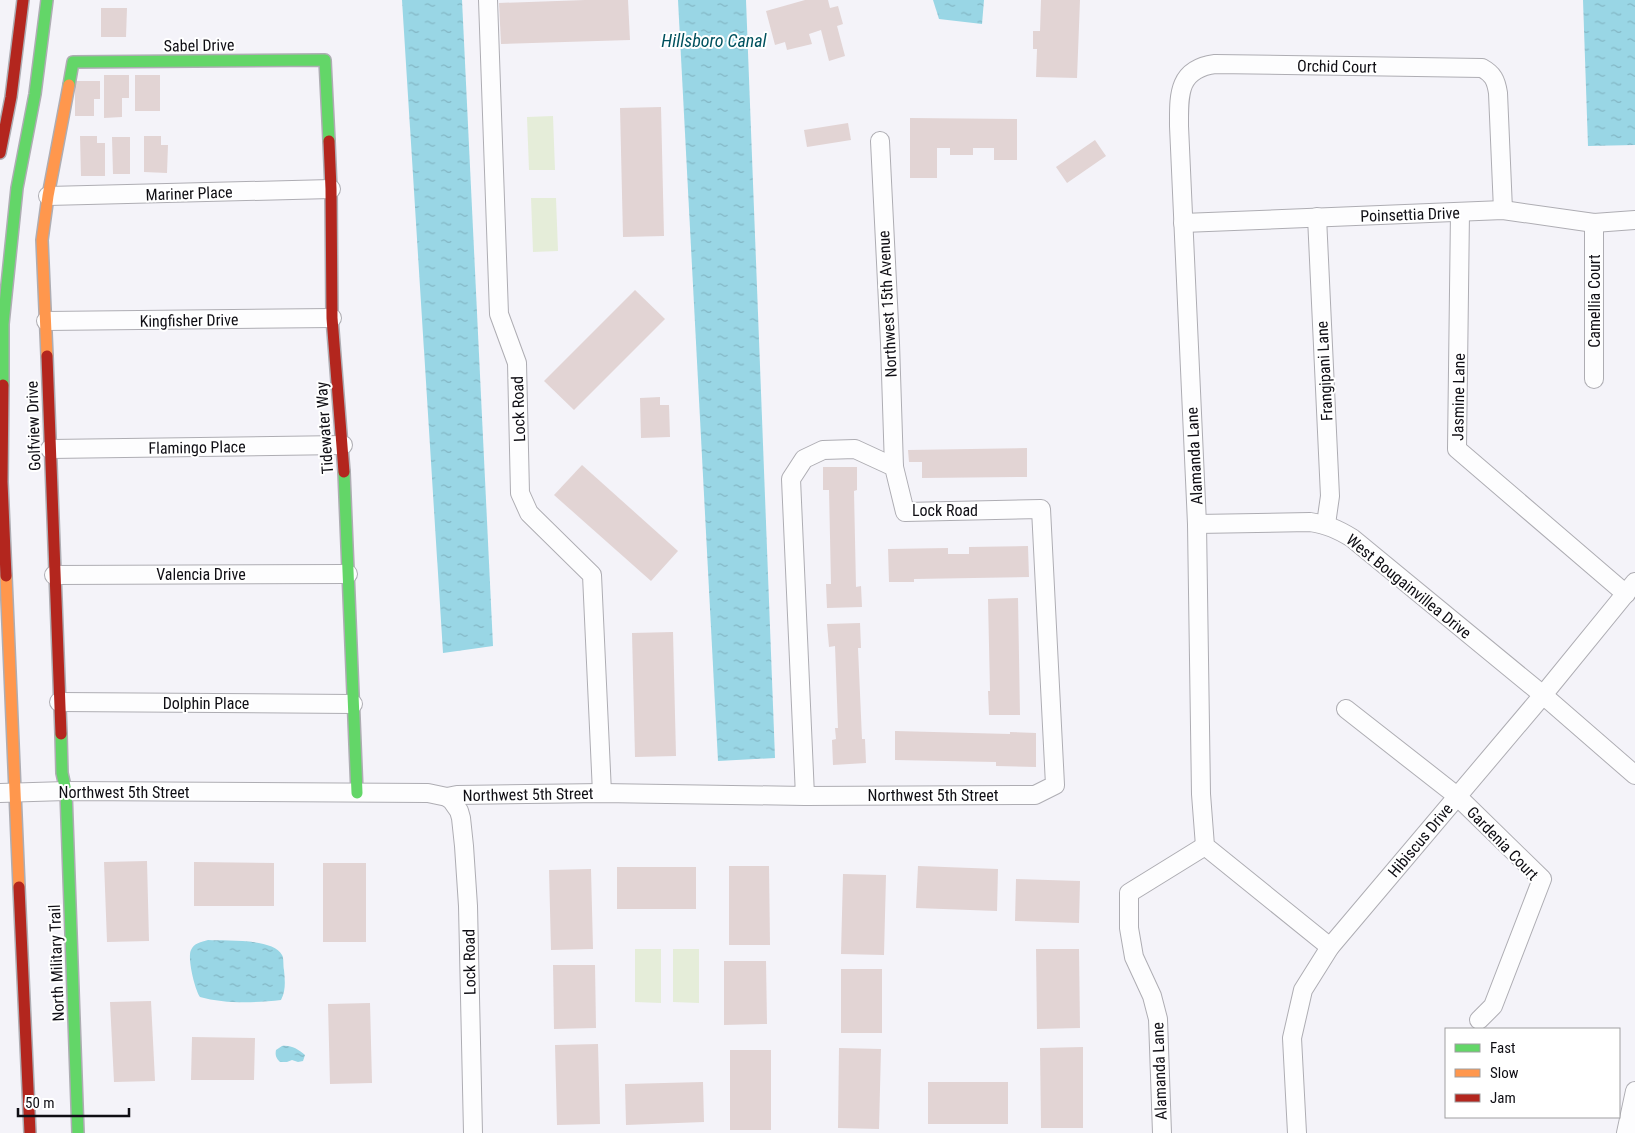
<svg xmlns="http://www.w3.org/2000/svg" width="1635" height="1133" font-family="'Roboto Condensed',sans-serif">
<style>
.green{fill:#e5edd9}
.water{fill:url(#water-ripples)}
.building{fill:#e2d4d4}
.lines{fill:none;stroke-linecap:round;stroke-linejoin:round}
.street-casing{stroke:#aeadb3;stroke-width:20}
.fast-casing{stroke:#aeadb3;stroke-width:14}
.slow-casing{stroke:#aeadb3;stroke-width:14}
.jam-casing{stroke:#aeadb3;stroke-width:14}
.street{stroke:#fdfdfe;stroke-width:18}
.fast{stroke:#63d668;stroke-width:11}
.slow{stroke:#ff974d;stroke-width:11}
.jam{stroke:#b3261e;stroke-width:11}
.labels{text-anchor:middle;stroke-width:4;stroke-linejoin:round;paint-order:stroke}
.street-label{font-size:16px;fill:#0f0e14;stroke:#fff}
.water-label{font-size:18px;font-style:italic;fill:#00515e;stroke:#fff}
</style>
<defs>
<pattern id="water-ripples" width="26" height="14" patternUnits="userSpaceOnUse" patternTransform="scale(1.25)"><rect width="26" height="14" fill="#99d6e5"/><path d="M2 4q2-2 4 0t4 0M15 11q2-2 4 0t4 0" fill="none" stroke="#83b6c4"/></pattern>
</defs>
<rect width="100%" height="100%" fill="#f4f3f9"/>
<!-- green -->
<g class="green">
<polygon points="553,116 555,170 529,170 527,117"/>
<polygon points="531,198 556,198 558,251 533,252"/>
<polygon points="635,949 661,949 661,1003 635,1002"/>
<polygon points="673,949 699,949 699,1003 673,1002"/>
</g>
<!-- water -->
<g class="water">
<polygon points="402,0 462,0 493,646 443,653"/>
<polygon points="678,0 746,0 775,758 718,761"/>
<polygon points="933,0 984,0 982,24 939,19"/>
<polygon points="1583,0 1635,0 1635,145 1588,146"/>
<path d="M208,940C225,941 274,938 282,955C284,958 283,966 284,970C285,981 286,990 281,1000C256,1003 224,1004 200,997C195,990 187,958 191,950C194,943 201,942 208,940Z"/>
<path d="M282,1046C291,1045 298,1049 305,1055L303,1061L298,1062L292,1060L287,1062H280C276,1058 275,1055 276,1050Z"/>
</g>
<!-- building -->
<g class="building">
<polygon points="585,0 628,0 630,40 501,44 499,3"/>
<polygon points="805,0 828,0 830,8 838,6 843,24 837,26 845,56 829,61 821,30 809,34 812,44 787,50 785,42 775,45 766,11"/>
<polygon points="1041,0 1080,0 1077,78 1036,77 1037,49 1033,49 1033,31 1040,31"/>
<polygon points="101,8 127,8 126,37 101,37"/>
<polygon points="104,75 129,75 129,98 122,98 122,117 104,118"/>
<rect x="135" y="75" width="25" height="36"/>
<polygon points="75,81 100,81 100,99 94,99 94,116 75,116"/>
<polygon points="661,107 664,236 623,237 620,108"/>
<polygon points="910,118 1017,119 1017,160 994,160 994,148 973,148 973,155 950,155 950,148 937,148 937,178 910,178"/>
<polygon points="848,123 851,140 807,147 804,130"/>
<polygon points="80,136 97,136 97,143 105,143 105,176 81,176"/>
<polygon points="144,136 161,136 161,145 168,145 167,173 144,172"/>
<polygon points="112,137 130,137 130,174 113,174"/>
<polygon points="1095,140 1106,156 1067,183 1056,167"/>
<polygon points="635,290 665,319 574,410 544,381"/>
<polygon points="660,397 660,405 669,405 670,437 641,438 640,398"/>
<polygon points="1027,448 1027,477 922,478 922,462 909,462 908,450"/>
<polygon points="582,465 678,551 651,581 554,495"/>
<polygon points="823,467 857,467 857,490 854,491 856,587 861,586 862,607 827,608 826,584 831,584 829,490 823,490"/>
<polygon points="1028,546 1029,577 914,579 914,582 889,582 888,549 948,548 948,554 969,554 969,547"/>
<polygon points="1018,598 1020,715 989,715 988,691 990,691 988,599"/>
<polygon points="860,623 861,648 858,648 862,739 865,739 866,763 833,765 832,740 836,739 835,728 838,728 835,646 829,647 827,624"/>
<polygon points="673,632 676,756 635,757 632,633"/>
<polygon points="895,731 1010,734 1010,732 1036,733 1036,767 996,766 996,762 895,760"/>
<polygon points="147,861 149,941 107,942 104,862"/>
<polygon points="194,862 274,863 274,906 194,906"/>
<rect x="323" y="863" width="43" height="79"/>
<polygon points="729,866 769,866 770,945 729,945"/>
<polygon points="918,866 998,869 997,911 916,908"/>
<rect x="617" y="867" width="79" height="42"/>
<polygon points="591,869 593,949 551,950 549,870"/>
<polygon points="843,874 886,875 884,955 841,954"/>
<polygon points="1016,879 1080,881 1079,923 1015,921"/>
<polygon points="1036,949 1079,949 1080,1028 1037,1029"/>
<polygon points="724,961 766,961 767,1024 724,1025"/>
<polygon points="553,965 595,965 596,1028 554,1029"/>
<rect x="841" y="969" width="41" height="64"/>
<polygon points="151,1001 155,1081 114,1082 110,1002"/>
<polygon points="370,1003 372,1083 330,1084 328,1004"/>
<polygon points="192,1037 255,1038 254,1080 191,1080"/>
<polygon points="598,1044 600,1124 557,1125 555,1045"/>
<polygon points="1083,1047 1083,1128 1041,1128 1040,1048"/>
<polygon points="839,1048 881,1049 879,1129 838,1128"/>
<rect x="730" y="1050" width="41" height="80"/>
<polygon points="703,1082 704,1122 626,1125 625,1084"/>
<rect x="928" y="1082" width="80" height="42"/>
</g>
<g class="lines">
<defs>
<g id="street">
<polyline points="488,0 499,314 517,363 520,493 529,513 592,575 602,793"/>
<polyline points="880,141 890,343 894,467"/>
<polyline points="48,196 331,189"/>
<polyline points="1460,212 1457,449 1626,594"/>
<polyline points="1317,217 1330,496 1326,524"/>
<polyline points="1183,223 1503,210 1594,223 1635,220"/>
<polyline points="1594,223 1594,379"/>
<polyline points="46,321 332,318"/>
<polyline points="50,449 343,445"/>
<path d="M1197,524L1310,522C1328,525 1337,529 1352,538L1543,695L1635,775"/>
<polyline points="54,575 348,574"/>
<polyline points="59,702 353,704"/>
<polyline points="1346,709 1457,796 1542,879 1493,1006 1479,1020"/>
<polyline points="0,793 66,791 428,793 447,797 457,795 602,793 805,796 1035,795 1055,785 1041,509 905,512 894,467 855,449 823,450 804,459 791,479 805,796"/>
<polyline points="447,797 452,801 459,811 461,818 464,846 468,906 473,1133"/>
<path d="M1330,947L1205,846L1201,794L1197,524L1179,126C1179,96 1177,69 1215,64L1482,68C1493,74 1496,80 1498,93L1503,210"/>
<polyline points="1162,1133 1158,1019 1152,996 1134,957 1129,928 1129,893 1205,846"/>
<polyline points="1297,1133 1292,1038 1303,990 1330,947 1543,695 1635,582"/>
<polyline points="1626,1133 1635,1091"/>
</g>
<g id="fast">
<polyline points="69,85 73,62 325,60 329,141"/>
<polyline points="3,385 3,324 17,188 35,94 47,0"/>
<polyline points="344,472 357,793"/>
<polyline points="61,734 62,773 66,791 78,1133"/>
</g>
<g id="slow">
<polyline points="47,356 42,240 48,196 69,85"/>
<polyline points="6,576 19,887"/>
</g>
<g id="jam">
<polyline points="329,141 331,189 332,318 344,472"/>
<polyline points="0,153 11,97 23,0"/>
<polyline points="47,356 61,734"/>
<polyline points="3,385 2,482 6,576"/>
<polyline points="19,887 30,1133"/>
</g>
</defs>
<!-- street casing -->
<use href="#street" class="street-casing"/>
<!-- fast casing -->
<use href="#fast" class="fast-casing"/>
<!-- slow casing -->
<use href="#slow" class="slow-casing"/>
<!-- jam casing -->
<use href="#jam" class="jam-casing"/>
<!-- street -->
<use href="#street" class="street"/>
<!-- fast -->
<use href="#fast" class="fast"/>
<!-- slow -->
<use href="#slow" class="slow"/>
<!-- jam -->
<use href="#jam" class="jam"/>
</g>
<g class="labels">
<!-- street labels -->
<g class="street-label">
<text transform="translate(199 45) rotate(-1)" y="6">Sabel Drive</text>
<text transform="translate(1337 66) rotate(1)" y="6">Orchid Court</text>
<text transform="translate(189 193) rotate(-2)" y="6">Mariner Place</text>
<text transform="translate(1410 214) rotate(-2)" y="6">Poinsettia Drive</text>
<text transform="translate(1594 301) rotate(-90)" y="6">Camellia Court</text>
<text transform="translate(887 304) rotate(-93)" y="6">Northwest 15th Avenue</text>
<text transform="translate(189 320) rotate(-1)" y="6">Kingfisher Drive</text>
<text transform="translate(1324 371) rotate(-93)" y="6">Frangipani Lane</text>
<text transform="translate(1458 397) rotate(-89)" y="6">Jasmine Lane</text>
<text transform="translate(518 409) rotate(-92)" y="6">Lock Road</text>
<text transform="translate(33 426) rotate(-92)" y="6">Golfview Drive</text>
<text transform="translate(324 428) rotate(-94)" y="6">Tidewater Way</text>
<text transform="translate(197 447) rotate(-1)" y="6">Flamingo Place</text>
<text transform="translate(1194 456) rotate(-93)" y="6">Alamanda Lane</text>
<text x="945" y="516">Lock Road</text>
<text x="201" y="580">Valencia Drive</text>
<text transform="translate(1409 586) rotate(39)" y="6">West Bougainvillea Drive</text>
<text x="206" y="709">Dolphin Place</text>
<text x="124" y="798">Northwest 5th Street</text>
<text transform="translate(528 794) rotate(-1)" y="6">Northwest 5th Street</text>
<text x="933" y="801">Northwest 5th Street</text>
<text transform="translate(1420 840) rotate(-50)" y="6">Hibiscus Drive</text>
<text transform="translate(1503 843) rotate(46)" y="6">Gardenia Court</text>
<text transform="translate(469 962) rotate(-91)" y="6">Lock Road</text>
<text transform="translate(56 963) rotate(-92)" y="6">North Military Trail</text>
<text transform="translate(1159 1071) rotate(-92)" y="6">Alamanda Lane</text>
</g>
<!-- water labels -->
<g class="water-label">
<text x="714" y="47">Hillsboro Canal</text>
</g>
</g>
<!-- legend -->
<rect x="1445" y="1028" width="175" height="90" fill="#ffffff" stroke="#9f9fa1"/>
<rect x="1455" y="1044" width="25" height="8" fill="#63d668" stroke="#9f9fa1"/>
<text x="1490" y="1053" font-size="15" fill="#0f0e14">Fast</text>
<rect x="1455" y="1069" width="25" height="8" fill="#ff974d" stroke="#9f9fa1"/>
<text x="1490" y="1078" font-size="15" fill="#0f0e14">Slow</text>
<rect x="1455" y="1094" width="25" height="8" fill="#b3261e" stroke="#9f9fa1"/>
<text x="1490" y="1103" font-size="15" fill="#0f0e14">Jam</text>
<!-- scale -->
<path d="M18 1108v8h111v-8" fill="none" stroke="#0f0e14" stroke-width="2.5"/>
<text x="25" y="1108" font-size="15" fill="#0f0e14" stroke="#ffffff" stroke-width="4" paint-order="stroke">50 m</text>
</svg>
